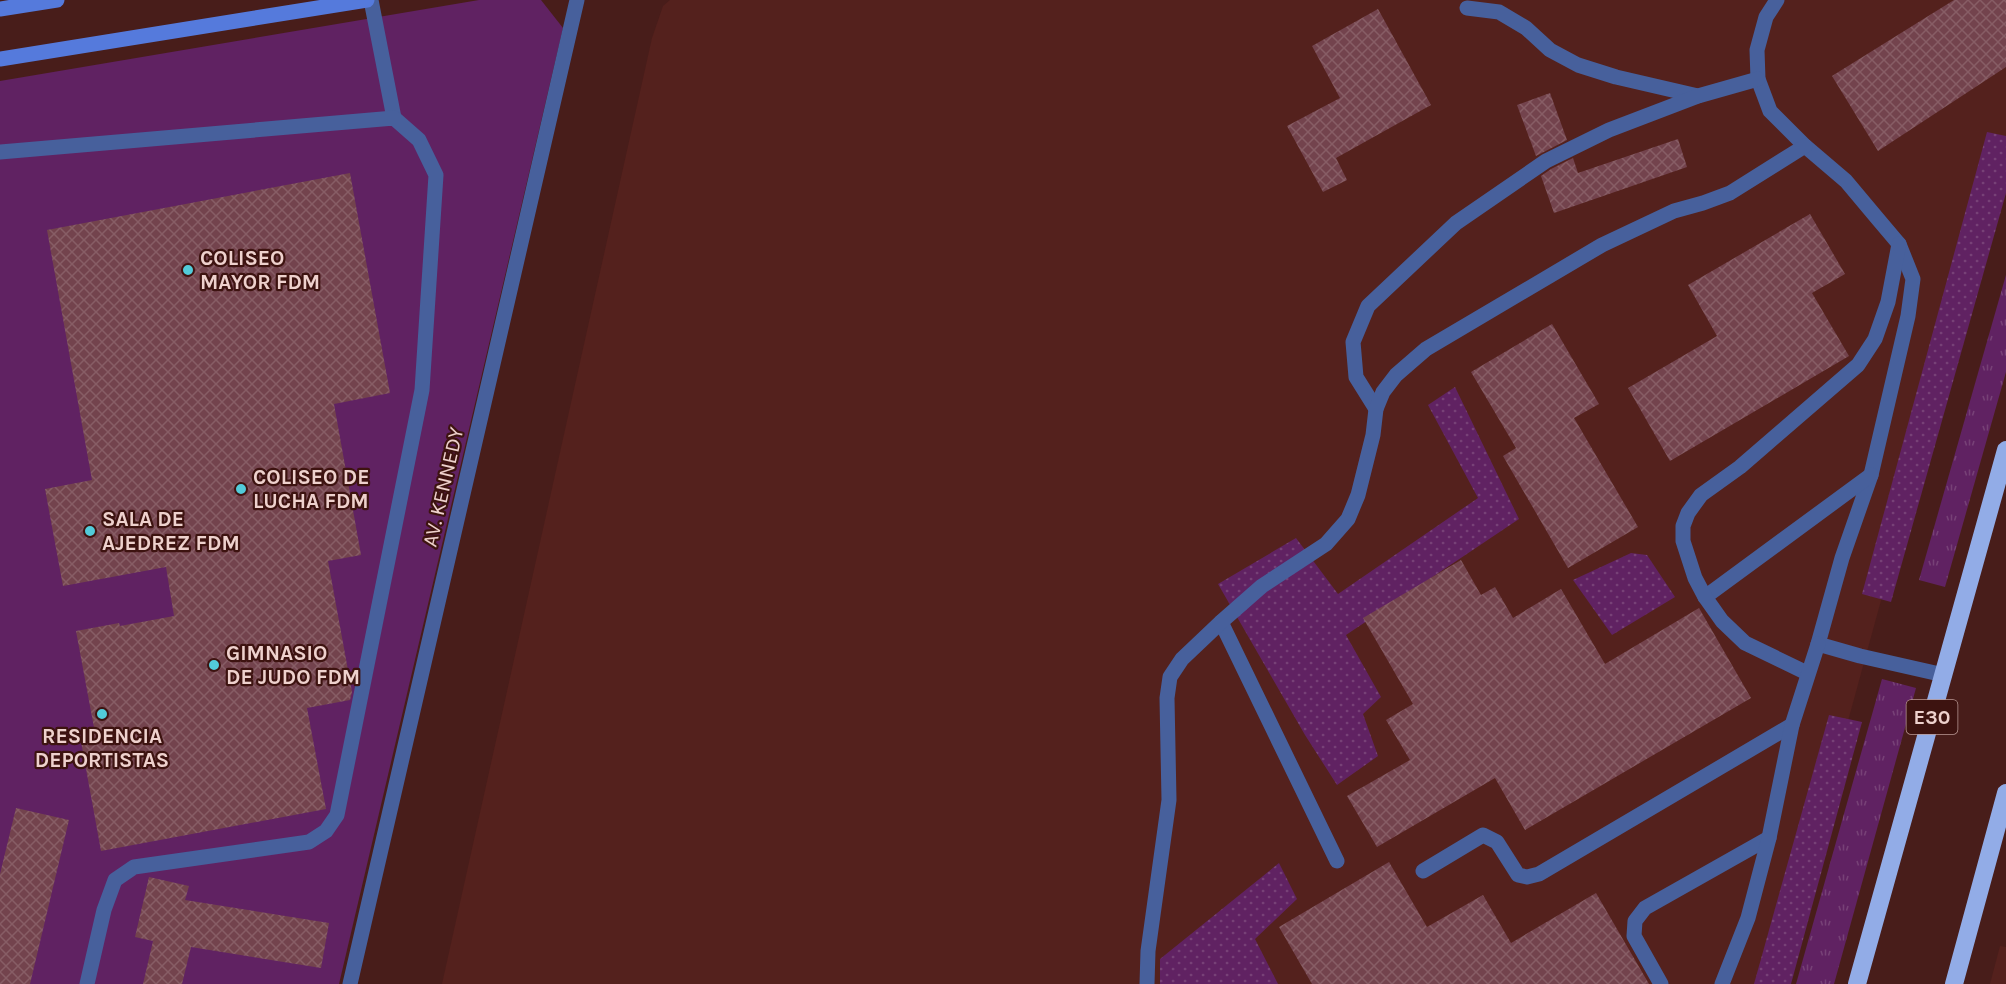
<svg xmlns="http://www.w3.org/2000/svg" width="2006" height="984" font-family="Karla,sans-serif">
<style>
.built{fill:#54211d}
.grass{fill:url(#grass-tufts)}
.garden{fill:url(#garden-dots)}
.pitch{fill:#602262}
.building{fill:url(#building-cross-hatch)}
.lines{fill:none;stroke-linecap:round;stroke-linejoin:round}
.lane{stroke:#47609c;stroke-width:15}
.street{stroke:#47609c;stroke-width:15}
.secondary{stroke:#557adc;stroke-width:15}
.highway{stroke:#92ace7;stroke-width:18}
.poi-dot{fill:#52cbd9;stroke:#3d1310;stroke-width:2}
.labels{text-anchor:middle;stroke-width:4.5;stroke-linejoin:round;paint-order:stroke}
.shield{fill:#3d1310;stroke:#b99894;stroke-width:1.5}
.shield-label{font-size:20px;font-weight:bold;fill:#eed1cd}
.poi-label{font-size:21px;font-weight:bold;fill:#eed1cd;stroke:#3d1310;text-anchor:start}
.street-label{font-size:21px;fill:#eed1cd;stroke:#3d1310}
</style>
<defs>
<pattern id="grass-tufts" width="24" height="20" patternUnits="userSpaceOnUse" patternTransform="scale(1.5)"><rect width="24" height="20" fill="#602262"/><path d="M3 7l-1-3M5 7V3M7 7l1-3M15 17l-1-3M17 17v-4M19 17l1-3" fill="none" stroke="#774177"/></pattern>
<pattern id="garden-dots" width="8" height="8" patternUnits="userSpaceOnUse" patternTransform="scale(1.5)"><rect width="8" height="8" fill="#602262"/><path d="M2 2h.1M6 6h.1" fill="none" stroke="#774177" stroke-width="1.8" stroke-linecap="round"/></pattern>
<pattern id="building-cross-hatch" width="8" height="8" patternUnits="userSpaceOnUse" patternTransform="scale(1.5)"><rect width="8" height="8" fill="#73434d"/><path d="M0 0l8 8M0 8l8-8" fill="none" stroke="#875d65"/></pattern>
</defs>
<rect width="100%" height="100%" fill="#481d1a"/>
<!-- built -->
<g class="built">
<polygon points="670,0 2006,0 2006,144 1776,984 442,984 652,38 663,6"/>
<polygon points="2000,946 2006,947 2006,984 1990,984"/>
</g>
<!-- grass -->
<g class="grass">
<polygon points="2006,275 2006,372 1945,587 1919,580"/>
<polygon points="1882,679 1916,688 1834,984 1796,984"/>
</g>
<!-- garden -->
<g class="garden">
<polygon points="1987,132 2006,136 2006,193 1891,602 1862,594"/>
<polygon points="1455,387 1519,519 1346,635 1381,697 1363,714 1378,756 1337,785 1305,735 1218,584 1296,538 1338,594 1478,498 1428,405"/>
<polygon points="1631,553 1647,555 1675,597 1612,635 1573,580"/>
<polygon points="1829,715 1862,722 1791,984 1754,984"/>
<polygon points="1279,863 1297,899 1255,939 1278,984 1160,984 1160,959"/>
</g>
<!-- pitch -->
<polygon class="pitch" points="479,0 541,0 563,28 339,984 0,984 0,81"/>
<!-- building -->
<g class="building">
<polygon points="1954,0 2006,0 2006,67 1878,151 1832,76"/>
<polygon points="1378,9 1431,105 1336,158 1347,180 1323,192 1287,126 1340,98 1312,46"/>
<polygon points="1550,93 1567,140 1536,156 1517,105"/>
<polygon points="1678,139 1687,167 1554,213 1541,176 1551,169 1573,158 1578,173"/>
<polygon points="350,173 390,393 334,404 361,555 328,561 352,692 350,700 307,708 326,809 101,851 80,736 95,733 76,631 119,623 120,626 174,616 166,567 63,586 45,489 92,480 47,230"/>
<polygon points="1810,214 1845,274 1812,293 1849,356 1670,461 1628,388 1717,336 1688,285"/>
<polygon points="1552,324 1599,404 1574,418 1638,527 1568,568 1503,456 1516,448 1471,372"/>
<polygon points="1461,560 1481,595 1495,587 1513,618 1561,589 1605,664 1699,608 1751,698 1525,830 1495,778 1377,847 1347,796 1410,760 1386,720 1413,704 1363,618"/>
<polygon points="16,808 69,820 30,984 0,984 0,874"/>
<polygon points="1389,862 1427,927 1483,895 1511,943 1596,893 1649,984 1312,984 1279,927"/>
<polygon points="149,877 189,886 185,900 329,923 321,968 191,947 182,984 143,984 153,941 135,937"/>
</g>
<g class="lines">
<!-- lane -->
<g class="lane">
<polyline points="371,0 394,118"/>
<polyline points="1777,0 1766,17 1757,50 1758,79 1770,111 1805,146 1846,181 1877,218 1899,244 1913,279 1908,316 1871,475 1842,558 1818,644 1860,656 1944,675"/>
<polyline points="1467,8 1499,12 1526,28 1550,50 1578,65 1616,77 1698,96"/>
<polyline points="0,152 394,118 419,140 436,175 422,390 337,815 326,831 309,842 134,867 115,880 104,910 87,984"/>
<polyline points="1376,409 1356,377 1353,342 1368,306 1456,223 1546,161 1609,130 1698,96 1758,79"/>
<polyline points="1705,597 1871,475"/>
<polyline points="1221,622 1337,861"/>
<polyline points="1807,673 1745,643 1722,621 1705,597 1695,578 1683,541 1683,526 1688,513 1701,495 1740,467 1858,365 1875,339 1888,302 1899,244"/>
<polyline points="1423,871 1483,835 1497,842 1518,875 1527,877 1539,874 1792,725"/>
<polyline points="1147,984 1148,951 1169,800 1167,698 1170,677 1182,659 1221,622 1262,586 1326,544 1348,519 1358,495 1373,435 1376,409 1383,392 1396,375 1426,349 1602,245 1674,211 1703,203 1730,193 1805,146"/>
<polyline points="1661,984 1634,936 1635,921 1645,908 1769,838"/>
<polyline points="1722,984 1748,918 1769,838 1792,725 1818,644"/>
</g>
<!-- street -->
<polyline class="street" points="350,984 577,0"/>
<!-- secondary -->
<g class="secondary">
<polyline points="0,9 57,0"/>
<polyline points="0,59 367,0"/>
</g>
<!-- highway -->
<g class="highway">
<polyline points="1857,984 2006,450"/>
<polyline points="1954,984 2006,793"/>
</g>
</g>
<!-- markers -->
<g class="poi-dot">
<circle cx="188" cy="270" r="6"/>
<circle cx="241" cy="489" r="6"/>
<circle cx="90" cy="531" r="6"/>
<circle cx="214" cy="665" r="6"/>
<circle cx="102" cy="714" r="6"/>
</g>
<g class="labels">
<!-- shield labels -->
<rect class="shield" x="1906.5" y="700" width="51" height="34" rx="4.5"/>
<g class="shield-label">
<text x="1932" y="724">E30</text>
</g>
<!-- poi labels -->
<g class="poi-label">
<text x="200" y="265">COLISEO<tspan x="200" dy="24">MAYOR FDM</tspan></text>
<text x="253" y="484">COLISEO DE<tspan x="253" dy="24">LUCHA FDM</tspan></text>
<text x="102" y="526">SALA DE<tspan x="102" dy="24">AJEDREZ FDM</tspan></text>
<text x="226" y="660">GIMNASIO<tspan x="226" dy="24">DE JUDO FDM</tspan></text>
<text x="102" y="743" text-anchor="middle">RESIDENCIA<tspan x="102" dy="24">DEPORTISTAS</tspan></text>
</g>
<!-- street labels -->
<g class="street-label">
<text transform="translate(443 487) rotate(-77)" y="7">AV. KENNEDY</text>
</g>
</g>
</svg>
